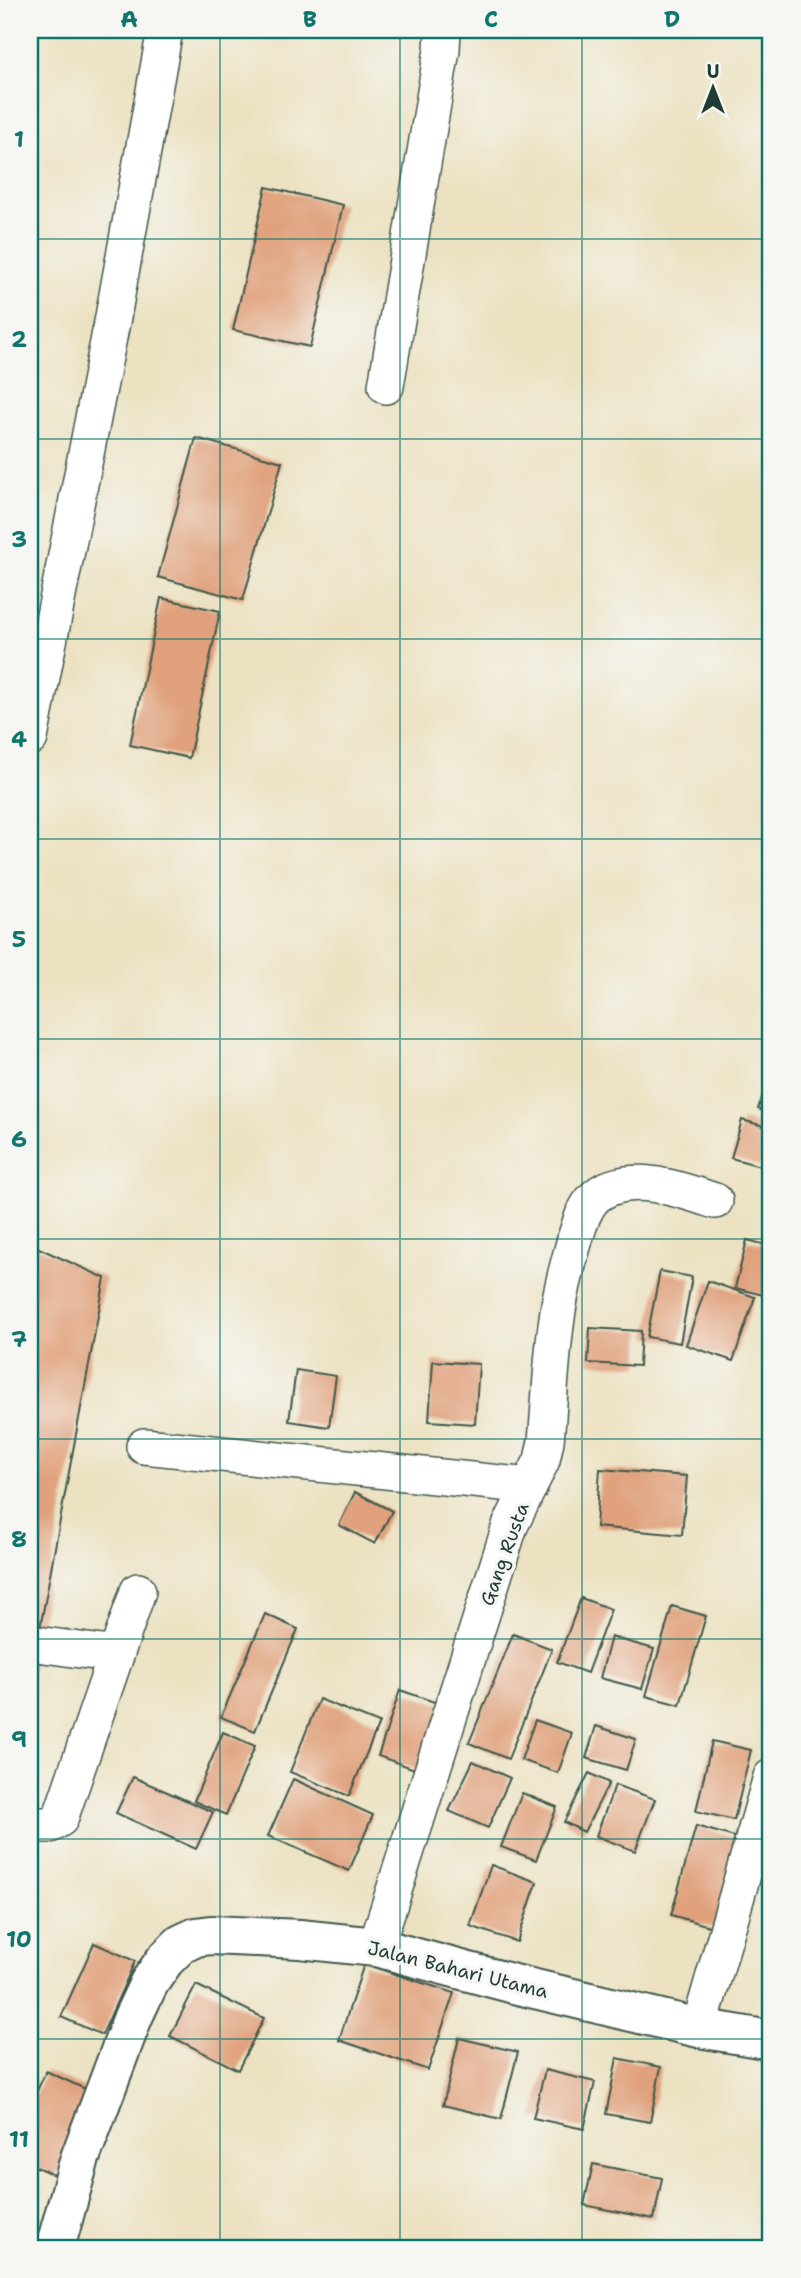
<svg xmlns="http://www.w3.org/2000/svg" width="801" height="2278" font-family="'Shantell Sans',sans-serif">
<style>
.building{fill:#e0a17c}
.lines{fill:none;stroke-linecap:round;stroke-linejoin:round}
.minor-casing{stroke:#3e5649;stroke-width:38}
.tertiary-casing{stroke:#3e5649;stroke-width:42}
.minor{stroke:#fff;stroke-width:35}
.tertiary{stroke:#fff;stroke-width:38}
.grid{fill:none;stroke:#0f766e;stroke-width:2;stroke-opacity:0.55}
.labels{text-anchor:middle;stroke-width:7;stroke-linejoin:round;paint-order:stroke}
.street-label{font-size:19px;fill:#1f3d34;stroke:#f6f6f2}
.neatline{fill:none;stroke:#0f766e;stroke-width:2.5}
.grid-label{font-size:23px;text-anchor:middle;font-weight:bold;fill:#0f766e}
</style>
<rect width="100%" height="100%" fill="#f6f6f2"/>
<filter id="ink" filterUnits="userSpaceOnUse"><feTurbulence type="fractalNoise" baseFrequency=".0143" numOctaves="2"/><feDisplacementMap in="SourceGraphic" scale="14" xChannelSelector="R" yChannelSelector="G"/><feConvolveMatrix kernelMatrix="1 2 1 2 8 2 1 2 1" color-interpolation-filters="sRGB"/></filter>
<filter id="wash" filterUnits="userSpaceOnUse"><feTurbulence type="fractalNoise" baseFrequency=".00686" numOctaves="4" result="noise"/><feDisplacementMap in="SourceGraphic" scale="28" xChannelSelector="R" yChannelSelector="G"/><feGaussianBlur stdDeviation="1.57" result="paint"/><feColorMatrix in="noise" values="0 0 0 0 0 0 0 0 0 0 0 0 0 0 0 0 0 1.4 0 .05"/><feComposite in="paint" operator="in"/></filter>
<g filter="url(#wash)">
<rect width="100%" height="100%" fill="#ece2c2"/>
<g id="blocks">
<!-- building -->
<g class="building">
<polygon points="266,187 343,205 310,347 233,330"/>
<polygon points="196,438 282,462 243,600 158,577"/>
<polygon points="161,598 220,611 189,758 130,745"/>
<polygon points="771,1073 771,1114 758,1109"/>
<polygon points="742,1120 771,1128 771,1169 731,1158"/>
<polygon points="747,1240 771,1246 771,1297 735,1288"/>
<polygon points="30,1244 105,1278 31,1677 30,1677"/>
<polygon points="660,1271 692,1277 680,1343 647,1337"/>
<polygon points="708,1281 755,1297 733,1361 686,1345"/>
<polygon points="590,1328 641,1331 639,1366 588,1363"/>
<polygon points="433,1361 479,1364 475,1424 429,1421"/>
<polygon points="296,1370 336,1376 329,1427 289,1421"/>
<polygon points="600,1469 687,1476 682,1535 596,1527"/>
<polygon points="355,1492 392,1511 375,1544 339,1525"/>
<polygon points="581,1598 611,1609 587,1673 557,1662"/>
<polygon points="672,1606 706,1616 680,1705 646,1696"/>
<polygon points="265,1614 298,1629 255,1731 221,1717"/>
<polygon points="513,1634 552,1649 508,1759 469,1743"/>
<polygon points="611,1637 654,1649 642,1689 600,1678"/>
<polygon points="400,1690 446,1706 423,1772 378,1756"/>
<polygon points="319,1699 379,1723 349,1796 290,1772"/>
<polygon points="535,1720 572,1733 558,1773 521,1760"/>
<polygon points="596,1726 636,1739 626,1770 586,1758"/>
<polygon points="223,1732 255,1746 226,1815 194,1801"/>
<polygon points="712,1741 751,1750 734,1820 696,1811"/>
<polygon points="473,1761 510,1778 488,1828 449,1811"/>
<polygon points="589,1773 609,1783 584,1832 564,1822"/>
<polygon points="133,1777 213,1812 196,1849 116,1813"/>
<polygon points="293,1779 373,1815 349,1871 268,1836"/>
<polygon points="615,1785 655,1799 635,1851 596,1836"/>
<polygon points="522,1793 557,1807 536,1860 501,1847"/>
<polygon points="696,1826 741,1839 716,1928 671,1915"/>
<polygon points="491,1865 537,1882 517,1942 470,1926"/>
<polygon points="94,1943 135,1961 102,2035 61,2017"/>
<polygon points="364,1964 454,1993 428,2070 339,2040"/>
<polygon points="196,1985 264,2018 238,2070 170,2036"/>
<polygon points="459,2038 518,2052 501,2119 443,2105"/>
<polygon points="617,2058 661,2067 650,2122 606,2114"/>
<polygon points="545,2070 595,2082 584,2129 533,2118"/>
<polygon points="46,2071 94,2093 56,2176 30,2164 30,2106"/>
<polygon points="593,2164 662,2178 654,2219 584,2205"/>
</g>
</g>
</g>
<g filter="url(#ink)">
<use href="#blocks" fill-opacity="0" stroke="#3e5649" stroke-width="2"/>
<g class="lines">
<defs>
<g id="minor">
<polyline points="386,386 442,50 443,30"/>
<polyline points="30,738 113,317 165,30"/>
<polyline points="144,1446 530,1486"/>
<polyline points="30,1643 116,1655"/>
<polyline points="30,1825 50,1825 60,1819 138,1591"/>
<path d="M376,1947L510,1526L542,1460L546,1441C550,1400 551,1359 557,1318C560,1291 568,1265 575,1239C580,1223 585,1203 600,1193C634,1172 681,1190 715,1201"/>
<polyline points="699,2028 771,1777"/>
</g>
<polyline id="tertiary" points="55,2248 80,2158 133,2017 149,1983 165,1960 181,1944 196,1937 211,1935 300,1939 376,1947 514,1984 699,2028 771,2040"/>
</defs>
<!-- minor casing -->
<use href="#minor" class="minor-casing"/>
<!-- tertiary casing -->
<use href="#tertiary" class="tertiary-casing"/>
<!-- minor -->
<use href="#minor" class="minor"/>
<!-- tertiary -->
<use href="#tertiary" class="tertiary"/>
</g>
</g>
<!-- grid -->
<path class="grid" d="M220,30V2248M400,30V2248M582,30V2248M30,239H771M30,439H771M30,639H771M30,839H771M30,1039H771M30,1239H771M30,1439H771M30,1639H771M30,1839H771M30,2039H771"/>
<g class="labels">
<!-- street labels -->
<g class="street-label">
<text transform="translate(504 1554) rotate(-70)" y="7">Gang Rusta</text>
<text transform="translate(458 1969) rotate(14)" y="7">Jalan Bahari Utama</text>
</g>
</g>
<!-- margin -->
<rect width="801" height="2278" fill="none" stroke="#f6f6f2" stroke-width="77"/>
<!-- north arrow -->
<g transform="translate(713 88)" stroke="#f6f6f2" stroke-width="5" paint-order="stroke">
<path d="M0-5L12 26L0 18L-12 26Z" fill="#1f3d34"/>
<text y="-10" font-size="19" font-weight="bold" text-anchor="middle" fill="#1f3d34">U</text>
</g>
<rect x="38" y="38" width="724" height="2202" class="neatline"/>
<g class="grid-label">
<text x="129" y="27">A</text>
<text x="310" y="27">B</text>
<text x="491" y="27">C</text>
<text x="672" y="27">D</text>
<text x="19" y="147">1</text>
<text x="19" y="347">2</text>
<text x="19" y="547">3</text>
<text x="19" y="747">4</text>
<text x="19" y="947">5</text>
<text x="19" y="1147">6</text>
<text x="19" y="1347">7</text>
<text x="19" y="1547">8</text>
<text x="19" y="1747">9</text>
<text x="19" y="1947">10</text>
<text x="19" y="2147">11</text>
</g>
</svg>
